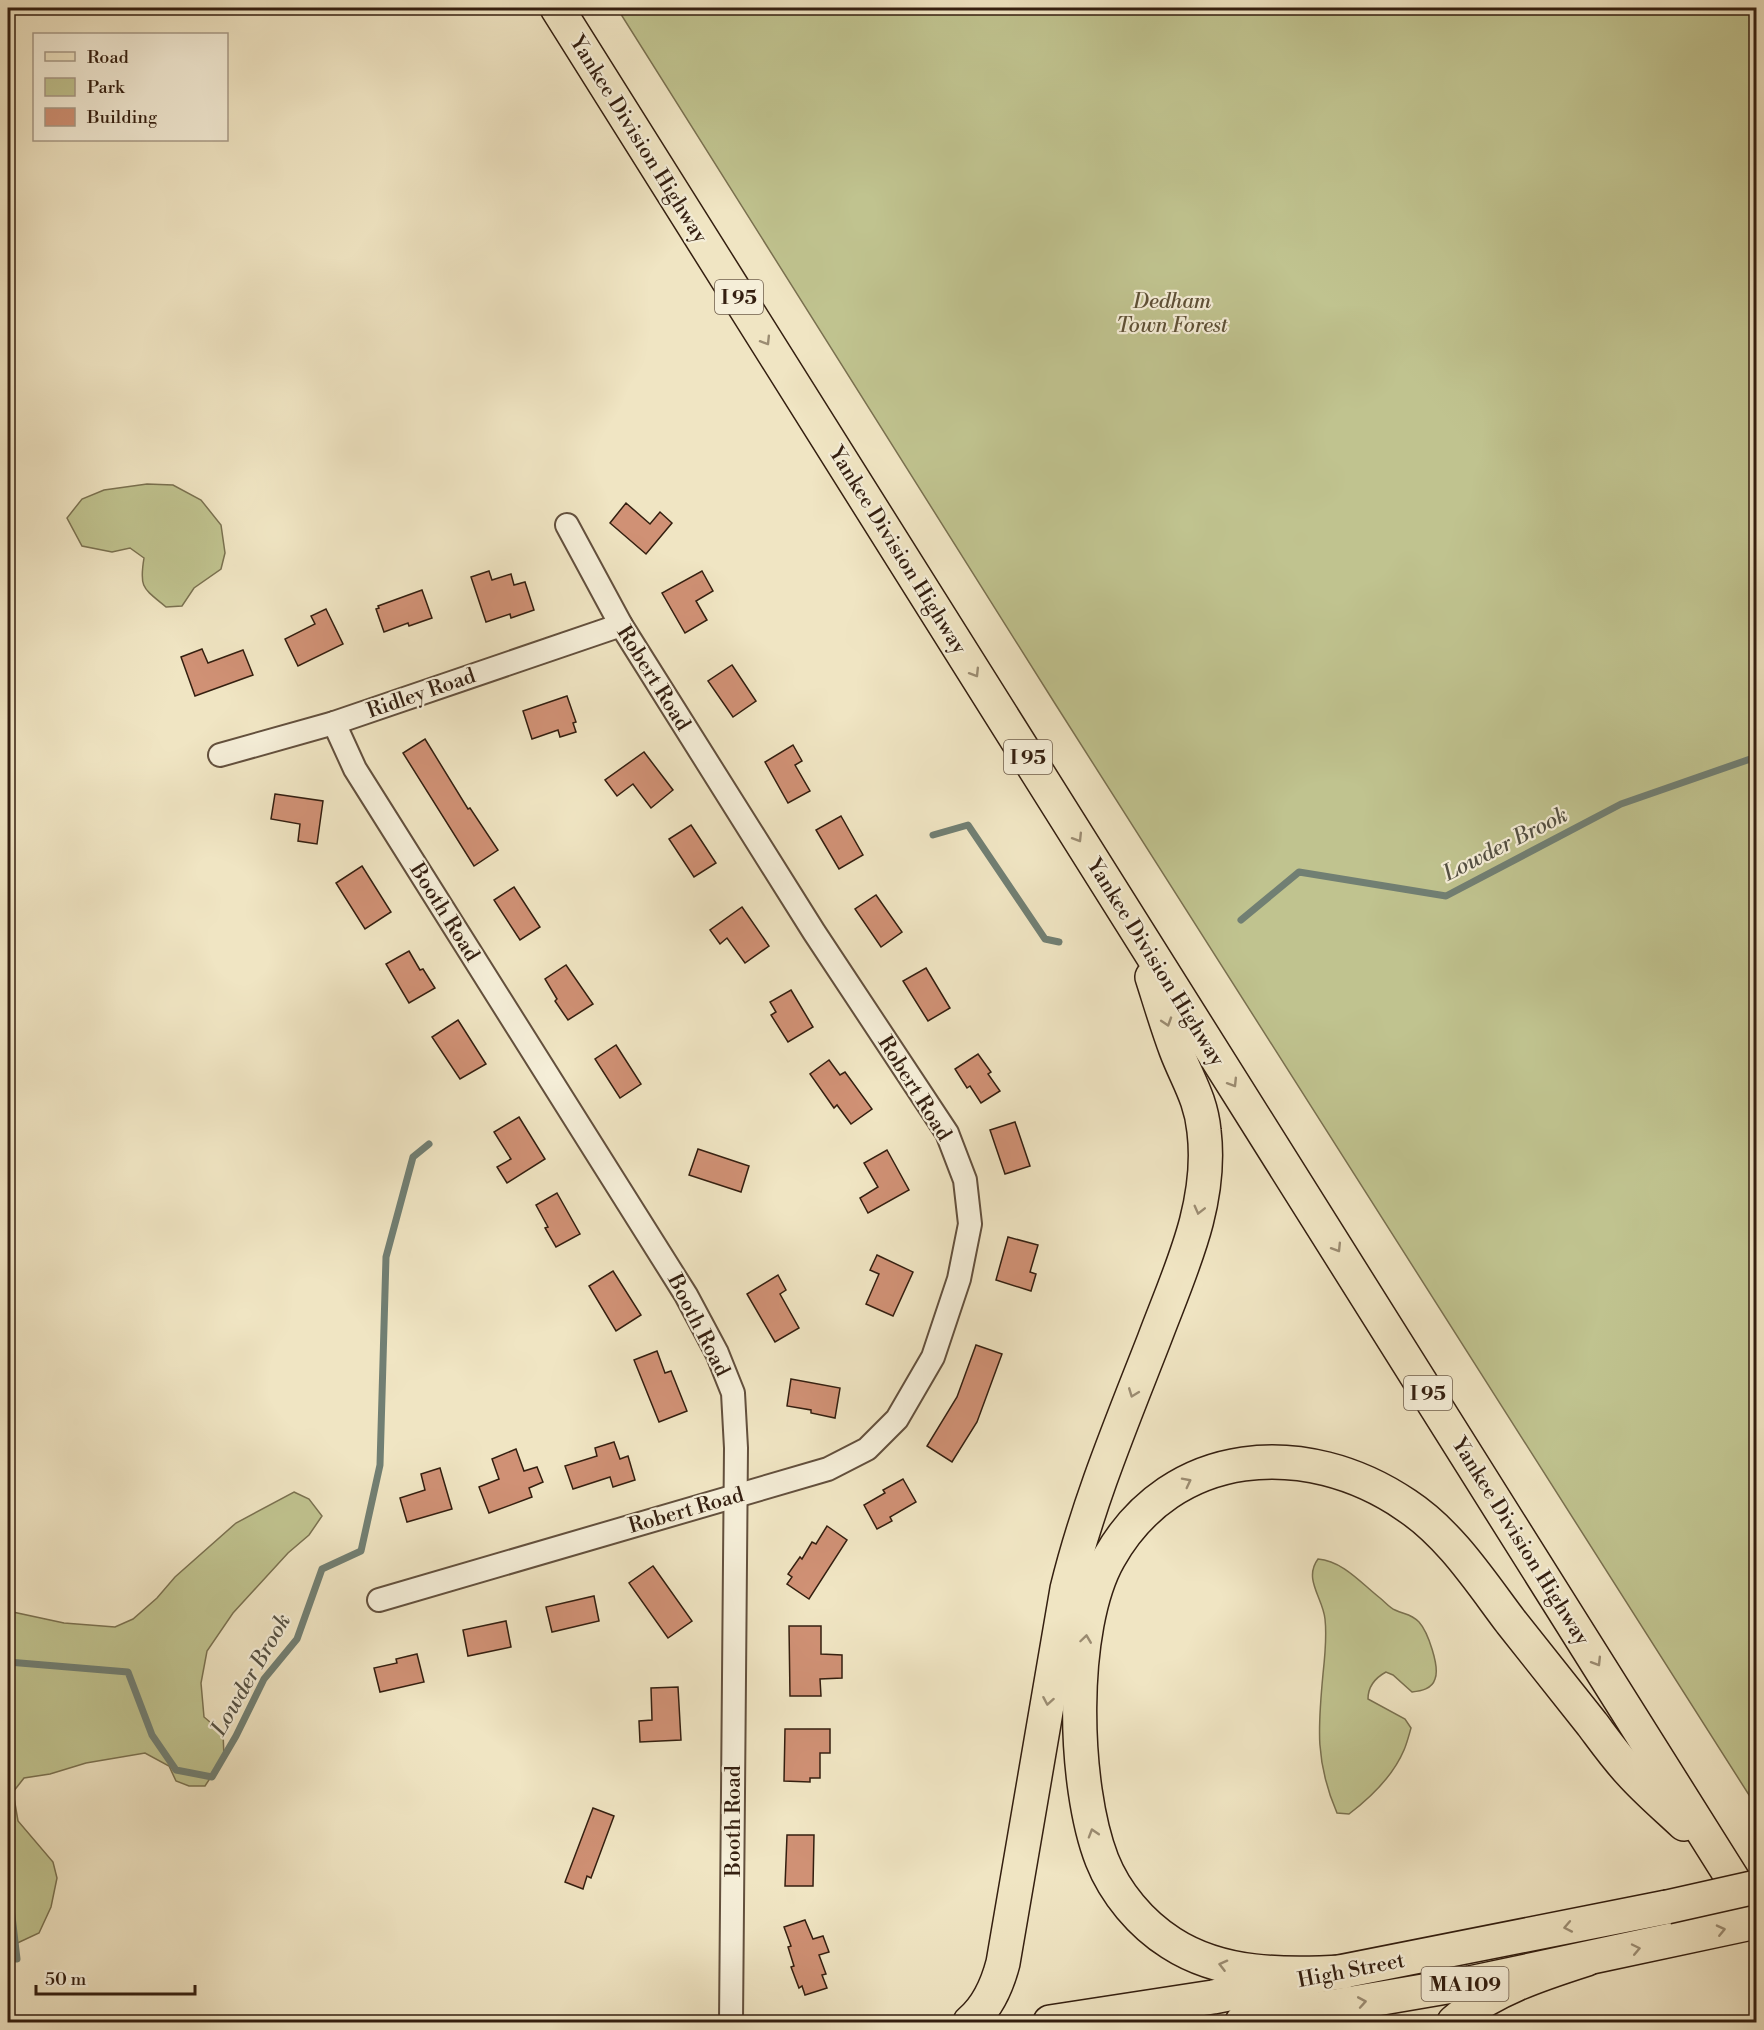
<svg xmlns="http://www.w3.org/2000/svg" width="1764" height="2030" font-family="'Libre Bodoni',serif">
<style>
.green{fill:#c0c38f;stroke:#7a7150;stroke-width:1.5}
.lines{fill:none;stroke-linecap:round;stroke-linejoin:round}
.stream{stroke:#717f73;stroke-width:7}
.building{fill:#d09175;stroke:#341f10;stroke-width:1.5}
.minor-casing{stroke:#63503d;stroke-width:26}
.primary-casing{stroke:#341f10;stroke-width:36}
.motorway-casing{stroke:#341f10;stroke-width:36}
.minor{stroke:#f5eed8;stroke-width:22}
.primary{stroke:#f0e5c3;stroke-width:33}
.motorway{stroke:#f0e5c3;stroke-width:33}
.primary-bridge-casing{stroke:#341f10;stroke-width:36;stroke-linecap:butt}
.primary-bridge{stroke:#f0e5c3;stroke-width:33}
.oneway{stroke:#9b8c72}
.labels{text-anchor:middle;stroke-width:4.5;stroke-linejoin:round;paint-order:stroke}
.shield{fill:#f5eed8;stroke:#6e5d4c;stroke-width:1.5}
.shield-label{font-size:20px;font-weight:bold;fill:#341f10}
.street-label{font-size:21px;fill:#341f10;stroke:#f5eed8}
.park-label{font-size:21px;font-style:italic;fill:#5e5036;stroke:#f5eed8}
.water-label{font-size:22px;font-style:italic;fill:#534f42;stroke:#f5eed8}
</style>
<rect width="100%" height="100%" fill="#f0e5c3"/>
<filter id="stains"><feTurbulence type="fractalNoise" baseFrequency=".00333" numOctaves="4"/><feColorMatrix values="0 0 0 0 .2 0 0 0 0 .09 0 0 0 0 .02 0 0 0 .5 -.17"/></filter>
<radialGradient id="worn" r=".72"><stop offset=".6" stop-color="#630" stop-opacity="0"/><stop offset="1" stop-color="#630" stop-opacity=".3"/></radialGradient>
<!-- green -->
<g class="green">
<polygon points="617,8 1756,8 1756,1806 1054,702"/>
<path d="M147,484L173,485L201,500L221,525L225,553L221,569L194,588L182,606L166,607C143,588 139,588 144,558L130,548L112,552L82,546L67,518L82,499L104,490Z"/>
<polygon points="294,1492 309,1499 322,1516 309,1535 288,1553 233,1613 207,1651 201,1683 204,1717 223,1733 224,1757 205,1786 189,1786 176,1781 169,1766 145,1753 86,1763 50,1774 24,1778 13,1792 18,1821 53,1862 57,1878 51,1907 39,1933 11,1946 8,1941 8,1611 64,1623 115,1627 133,1619 157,1598 175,1577 236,1523"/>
<path d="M1318,1559C1343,1561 1362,1584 1380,1598C1385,1602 1390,1608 1395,1610C1405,1615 1410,1613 1419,1622C1428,1632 1440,1667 1435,1679C1432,1689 1421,1691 1412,1692L1393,1675L1386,1672C1375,1678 1368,1687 1368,1699L1405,1719L1411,1728C1409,1735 1407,1743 1404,1750C1393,1776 1370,1798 1349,1814L1337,1813C1315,1762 1318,1727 1323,1674C1325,1656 1327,1637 1325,1619C1323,1598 1303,1579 1318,1559Z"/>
</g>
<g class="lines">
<!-- stream -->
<g class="stream">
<polyline points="933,835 968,825 1045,939 1059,942"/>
<polyline points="1241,920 1299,872 1446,896 1621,804 1756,757"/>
<polyline points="8,1662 128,1672 152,1735 176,1770 212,1777 236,1736 264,1679 297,1639 322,1569 361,1551 380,1465 386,1257 413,1157 429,1144"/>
<polyline points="8,1882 17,1959"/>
</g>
</g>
<!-- building -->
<g class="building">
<polygon points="626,503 650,524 660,512 672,523 646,554 610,523"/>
<polygon points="489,571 492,580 511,574 514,585 525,582 534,610 511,618 510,614 486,622 471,577"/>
<polygon points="702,571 713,591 696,601 707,620 685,633 662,593"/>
<polygon points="422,590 432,618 409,626 408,623 384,632 376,609 379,608 378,606"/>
<polygon points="326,609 343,644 298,666 285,639 315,624 311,616"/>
<polygon points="202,649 208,663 243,650 253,675 195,696 181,657"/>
<polygon points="732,665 756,701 733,717 708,681"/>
<polygon points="567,696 576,722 573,723 576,732 560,737 558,730 532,739 523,711"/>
<polygon points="425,739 468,809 470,808 498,850 474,866 403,753"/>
<polygon points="793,745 802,761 795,765 810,791 788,803 765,762"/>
<polygon points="644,752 673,790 651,808 633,784 617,796 605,780"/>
<polygon points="275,794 323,801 317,844 298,841 300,824 271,819"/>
<polygon points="841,816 863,855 839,869 816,830"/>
<polygon points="691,825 716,863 694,877 669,839"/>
<polygon points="362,866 391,912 365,929 336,883"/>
<polygon points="514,887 540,927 520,940 494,900"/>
<polygon points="876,895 902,932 881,947 855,909"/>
<polygon points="742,907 769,946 745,963 727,938 720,944 710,930"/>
<polygon points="409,951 420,970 423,969 435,988 409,1003 386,964"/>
<polygon points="566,965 593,1004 568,1020 555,1001 557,999 545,979"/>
<polygon points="926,968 950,1008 928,1021 903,981"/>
<polygon points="791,990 813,1027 788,1042 771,1015 776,1012 770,1002"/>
<polygon points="458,1020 486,1064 460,1079 432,1037"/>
<polygon points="616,1045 641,1084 620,1098 595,1059"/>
<polygon points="978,1054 991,1072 988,1074 1000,1091 981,1103 970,1086 967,1088 955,1069"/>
<polygon points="829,1060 840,1075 845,1072 872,1109 851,1124 837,1105 834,1108 810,1074"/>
<polygon points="519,1117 545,1159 507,1183 497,1167 511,1159 494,1132"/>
<polygon points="1015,1122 1030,1166 1005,1174 990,1130"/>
<polygon points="698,1149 749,1166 741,1192 689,1175"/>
<polygon points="887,1150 909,1190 868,1213 860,1198 878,1187 864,1163"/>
<polygon points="557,1193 580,1234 556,1247 545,1228 548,1227 536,1205"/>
<polygon points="1008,1237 1038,1245 1030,1272 1036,1274 1031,1291 996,1280"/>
<polygon points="877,1255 913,1272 893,1316 866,1304 879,1274 870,1270"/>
<polygon points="613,1271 641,1315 616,1331 589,1286"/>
<polygon points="778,1275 786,1290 780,1294 799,1328 775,1342 747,1294"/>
<polygon points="976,1345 1002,1354 977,1422 952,1462 927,1446 957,1397"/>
<polygon points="657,1351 665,1373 671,1371 687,1411 659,1422 634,1360"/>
<polygon points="791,1379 840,1388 835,1418 811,1413 811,1410 787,1406"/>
<polygon points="614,1442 620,1459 628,1456 635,1480 613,1487 610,1477 573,1489 565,1466 597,1456 595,1448"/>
<polygon points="516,1449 524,1471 537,1467 543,1482 529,1488 532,1497 489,1513 479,1487 499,1479 492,1459"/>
<polygon points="440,1468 452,1509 407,1522 400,1498 425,1490 421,1474"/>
<polygon points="903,1479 916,1502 890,1517 892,1521 877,1529 864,1505 885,1493 883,1490"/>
<polygon points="827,1526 847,1540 809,1599 787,1584 792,1577 788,1574 800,1557 802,1559 812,1542 816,1544"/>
<polygon points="653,1566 692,1621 668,1638 629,1583"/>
<polygon points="594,1596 599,1621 552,1632 546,1607"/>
<polygon points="506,1621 511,1647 468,1656 463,1630"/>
<polygon points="789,1626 821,1626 821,1654 842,1655 842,1678 820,1679 821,1696 790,1696"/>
<polygon points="417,1654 424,1682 380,1692 374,1668 397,1663 396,1659"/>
<polygon points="678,1687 681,1740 640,1742 639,1721 652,1720 651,1688"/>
<polygon points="785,1729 830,1729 830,1753 820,1753 820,1778 810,1778 810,1782 784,1781"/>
<polygon points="593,1808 614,1816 591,1878 587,1876 583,1889 565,1882"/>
<polygon points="787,1835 814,1835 813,1886 785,1886"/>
<polygon points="805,1920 813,1939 823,1936 829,1952 819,1955 826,1974 822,1975 827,1988 805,1995 802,1986 799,1988 791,1967 794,1966 788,1947 791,1946 784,1927"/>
</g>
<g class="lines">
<defs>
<g id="minor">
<polyline points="334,723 355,769 686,1295 717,1353 733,1393 736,1448 731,2022"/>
<polyline points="220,755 334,723 621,625"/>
<polyline points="379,1600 828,1469 867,1449 897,1419 933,1357 959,1279 970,1224 965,1180 947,1133 814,932 621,625 567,525"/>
</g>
<g id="primary">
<polyline points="1050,2022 1213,1997 1667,1907"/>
<polyline points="1242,2022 1470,1983 1756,1922"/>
</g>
<g id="motorway">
<polyline points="557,8 1756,1916"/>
<path d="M1343,1972C1285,1975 1222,1976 1171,1943C1141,1924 1115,1893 1102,1860C1073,1786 1069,1628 1109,1558C1172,1446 1306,1437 1406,1505C1450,1534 1480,1581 1511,1622C1538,1656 1565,1690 1592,1724C1604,1740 1616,1757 1630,1772C1647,1791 1666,1807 1684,1824"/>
<path d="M970,2022C988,2007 997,1986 1003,1963L1067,1589C1088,1503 1122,1422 1154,1340C1179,1273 1213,1205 1204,1131C1201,1099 1187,1079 1176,1050C1167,1026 1160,1002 1152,977"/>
<path d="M1454,2022C1491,1990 1540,1974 1587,1959"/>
</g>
</defs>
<!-- minor casing -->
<use href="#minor" class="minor-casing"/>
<!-- primary casing -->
<use href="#primary" class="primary-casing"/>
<!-- motorway casing -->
<use href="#motorway" class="motorway-casing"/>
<!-- minor -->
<use href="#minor" class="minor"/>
<!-- primary -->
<use href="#primary" class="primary"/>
<!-- motorway -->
<use href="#motorway" class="motorway"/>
<defs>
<polyline id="primary-bridge" points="1667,1907 1756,1887"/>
</defs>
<!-- primary-bridge casing -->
<use href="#primary-bridge" class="primary-bridge-casing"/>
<!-- primary-bridge -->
<use href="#primary-bridge" class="primary-bridge"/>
</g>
<!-- one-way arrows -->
<defs><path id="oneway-chevron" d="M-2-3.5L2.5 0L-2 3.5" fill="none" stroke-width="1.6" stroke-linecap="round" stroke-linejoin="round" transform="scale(1.5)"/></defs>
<g class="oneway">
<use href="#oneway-chevron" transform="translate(766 341) rotate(58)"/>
<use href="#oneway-chevron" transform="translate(975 673) rotate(58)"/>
<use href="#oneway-chevron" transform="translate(1078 838) rotate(58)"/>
<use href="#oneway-chevron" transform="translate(1167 1022) rotate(72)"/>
<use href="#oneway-chevron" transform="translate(1233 1083) rotate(58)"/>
<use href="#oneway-chevron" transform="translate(1199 1210) rotate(104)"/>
<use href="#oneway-chevron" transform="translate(1337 1248) rotate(58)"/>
<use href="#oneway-chevron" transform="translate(1133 1393) rotate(111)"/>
<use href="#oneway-chevron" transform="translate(1187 1482) rotate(-27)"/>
<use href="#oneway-chevron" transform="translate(1086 1639) rotate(-82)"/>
<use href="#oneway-chevron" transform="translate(1597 1662) rotate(58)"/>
<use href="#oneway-chevron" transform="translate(1048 1701) rotate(100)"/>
<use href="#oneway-chevron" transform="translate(1093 1833) rotate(-107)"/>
<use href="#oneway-chevron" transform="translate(1568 1927) rotate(169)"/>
<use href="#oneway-chevron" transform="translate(1721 1930) rotate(-13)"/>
<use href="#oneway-chevron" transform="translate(1636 1949) rotate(-12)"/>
<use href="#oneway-chevron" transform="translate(1223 1965) rotate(-166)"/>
<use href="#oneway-chevron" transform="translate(1362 2002) rotate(-10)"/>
</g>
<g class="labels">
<!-- shield labels -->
<g class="shield">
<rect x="715" y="280" width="48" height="34" rx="4.5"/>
<rect x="1004" y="740" width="48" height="34" rx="4.5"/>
<rect x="1404" y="1376" width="48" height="34" rx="4.5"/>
<rect x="1421.5" y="1967" width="87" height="34" rx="4.5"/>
</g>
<g class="shield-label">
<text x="739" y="304">I 95</text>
<text x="1028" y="764">I 95</text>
<text x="1428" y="1400">I 95</text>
<text x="1465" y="1991">MA 109</text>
</g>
<!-- street labels -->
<g class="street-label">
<text transform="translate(639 139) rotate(58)" y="7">Yankee Division Highway</text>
<text transform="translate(898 550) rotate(58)" y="7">Yankee Division Highway</text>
<text transform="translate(654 678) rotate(58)" y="7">Robert Road</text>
<text transform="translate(421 693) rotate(-19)" y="7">Ridley Road</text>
<text transform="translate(445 912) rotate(58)" y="7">Booth Road</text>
<text transform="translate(1156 962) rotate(58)" y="7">Yankee Division Highway</text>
<text transform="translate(915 1088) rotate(58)" y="7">Robert Road</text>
<text transform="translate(699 1325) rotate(63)" y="7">Booth Road</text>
<text transform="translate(686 1510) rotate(-16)" y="7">Robert Road</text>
<text transform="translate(1521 1541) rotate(58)" y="7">Yankee Division Highway</text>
<text transform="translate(733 1821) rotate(-90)" y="7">Booth Road</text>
<text transform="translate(1351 1970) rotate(-11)" y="7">High Street</text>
</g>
<!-- park labels -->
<g class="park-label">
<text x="1172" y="308">Dedham<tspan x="1172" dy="24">Town Forest</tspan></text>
</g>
<!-- water labels -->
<g class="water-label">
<text transform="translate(1505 843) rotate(-27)" y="8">Lowder Brook</text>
<text transform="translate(250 1674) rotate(-60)" y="8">Lowder Brook</text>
</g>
</g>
<!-- margin -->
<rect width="1764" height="2030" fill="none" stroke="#f0e5c3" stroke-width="30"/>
<rect x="9" y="9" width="1746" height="2012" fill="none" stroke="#341f10" stroke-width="3"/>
<rect x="15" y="15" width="1734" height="2000" fill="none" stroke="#341f10" stroke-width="1.5"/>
<!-- legend -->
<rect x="33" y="33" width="195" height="108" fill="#f5eed8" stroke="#a89b88" stroke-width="1.5"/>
<rect x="45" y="52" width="30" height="9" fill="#f0e5c3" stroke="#a89b88" stroke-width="1.5"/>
<text x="87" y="63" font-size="18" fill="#341f10">Road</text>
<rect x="45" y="78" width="30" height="18" fill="#c0c38f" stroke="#a89b88" stroke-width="1.5"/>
<text x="87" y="93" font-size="18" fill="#341f10">Park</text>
<rect x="45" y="108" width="30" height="18" fill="#d09175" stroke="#a89b88" stroke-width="1.5"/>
<text x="87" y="123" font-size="18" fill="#341f10">Building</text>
<!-- scale -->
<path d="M36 1985v9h159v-9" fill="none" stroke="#341f10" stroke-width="3"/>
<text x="45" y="1985" font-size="18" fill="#341f10" stroke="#f5eed8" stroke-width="4.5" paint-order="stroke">50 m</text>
<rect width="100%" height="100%" filter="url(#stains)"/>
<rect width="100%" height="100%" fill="url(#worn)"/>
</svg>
